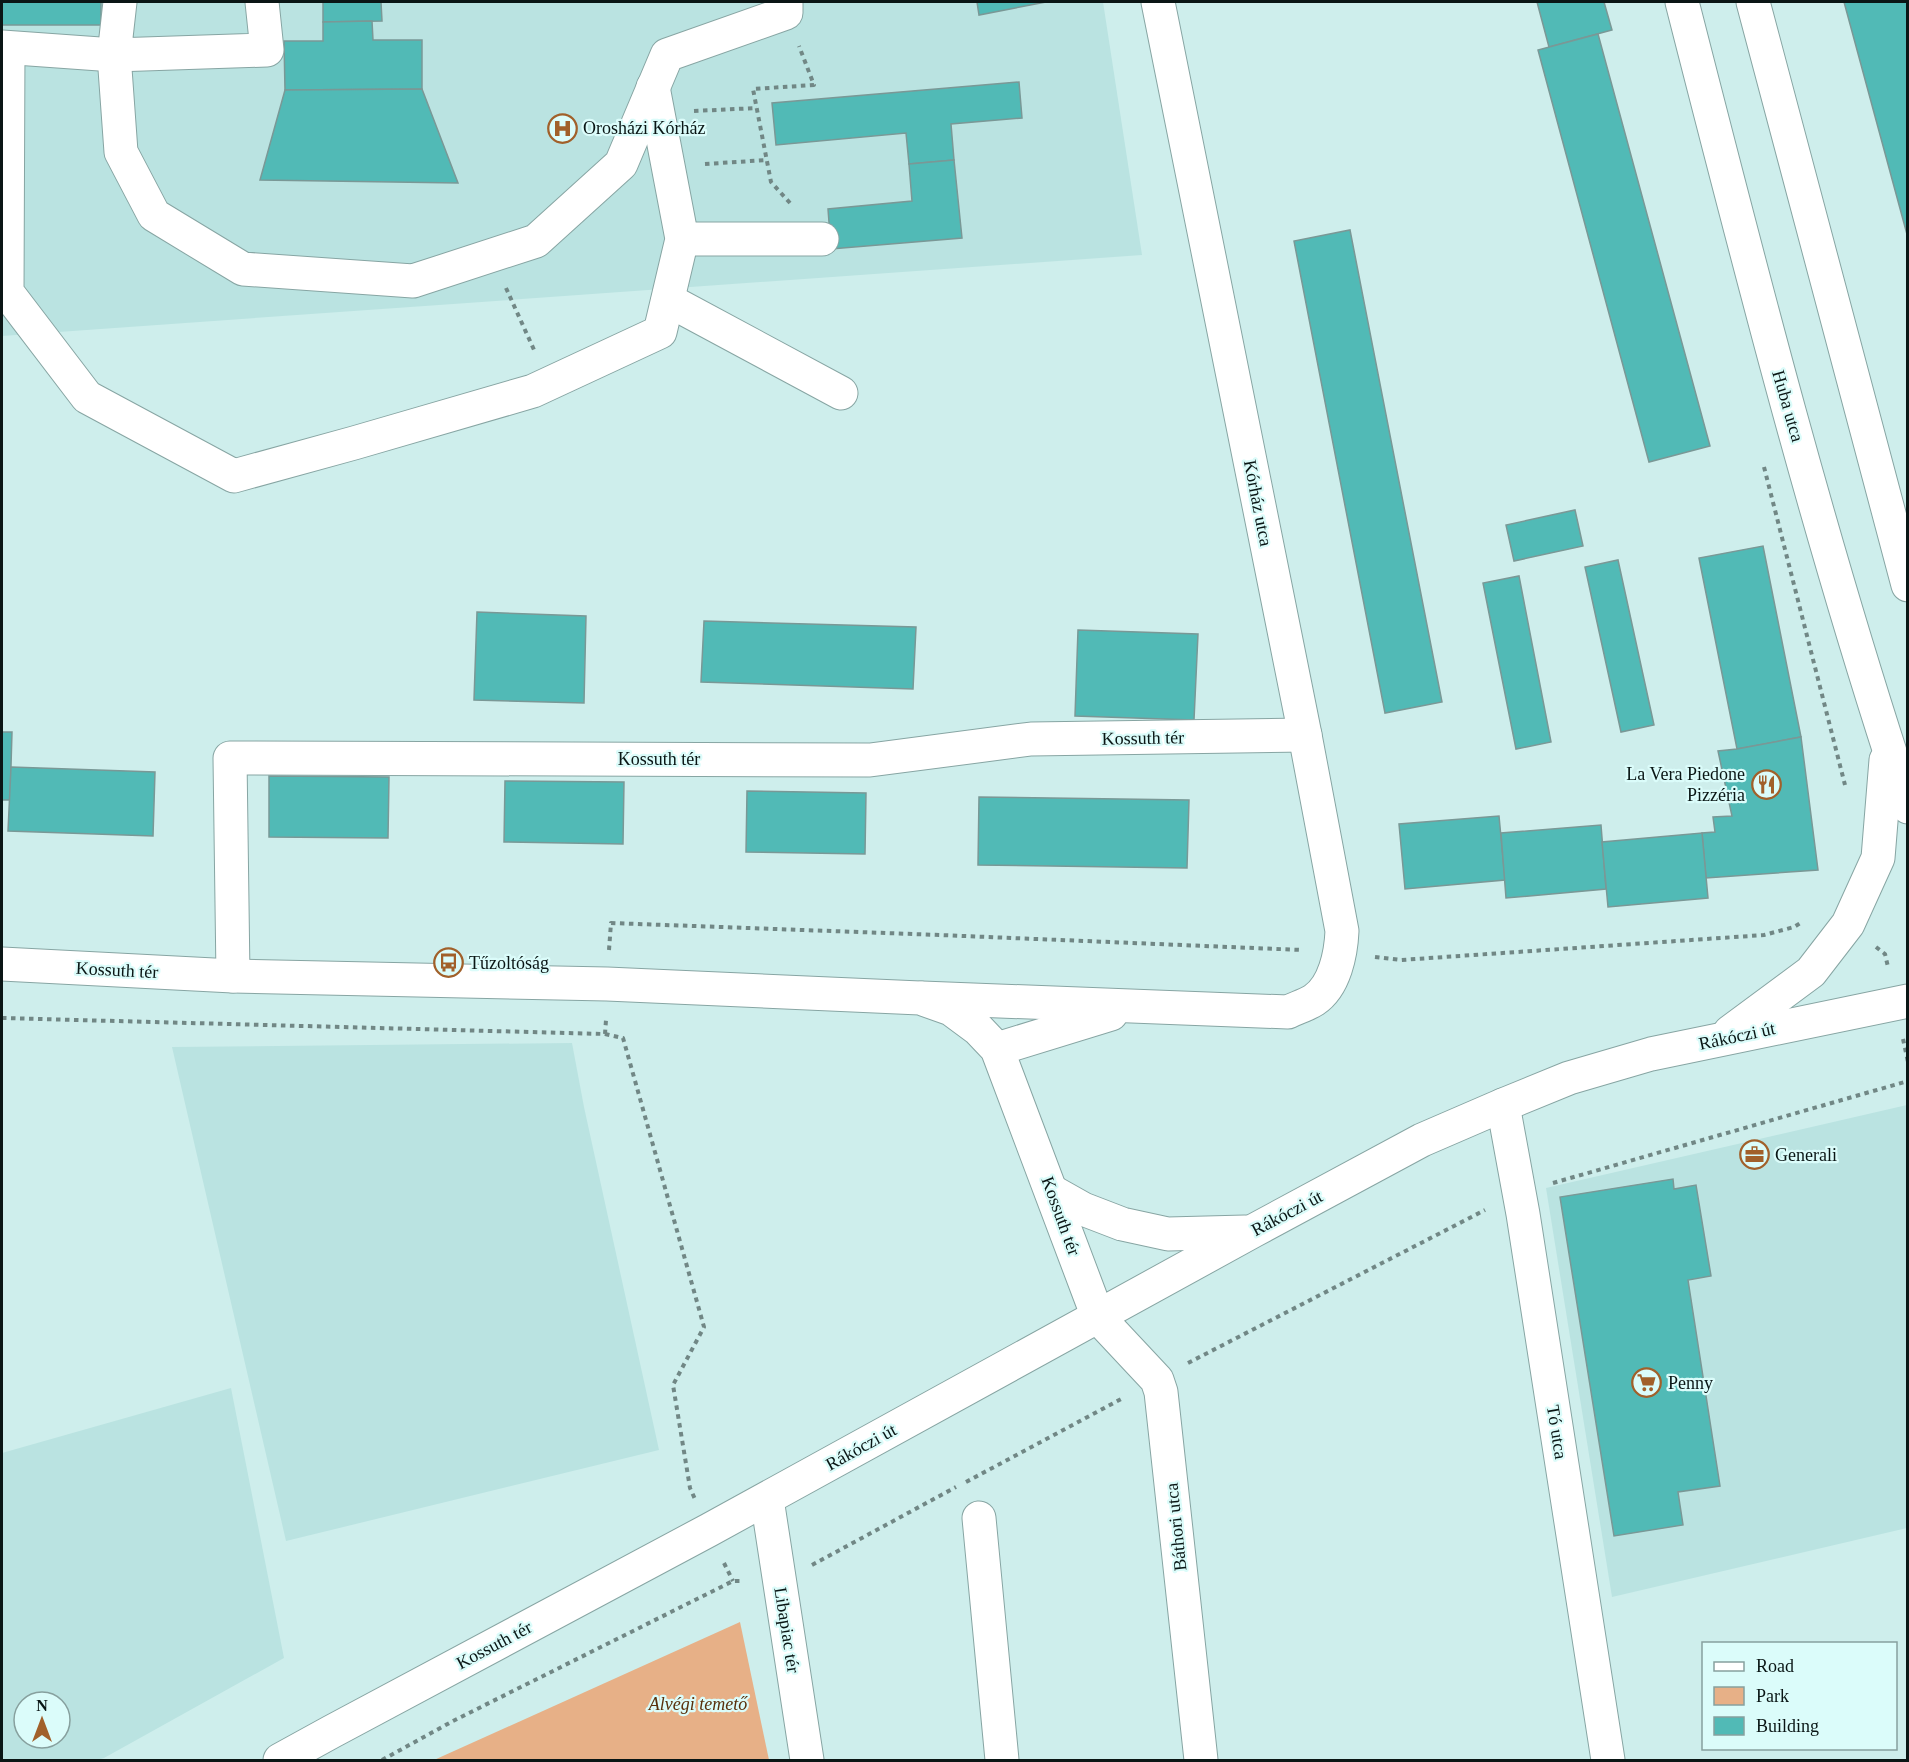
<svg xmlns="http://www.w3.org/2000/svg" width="1909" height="1762" font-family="Georgia,serif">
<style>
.built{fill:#bae3e1;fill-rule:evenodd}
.green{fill:#e7b087}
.building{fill:#51bab6;stroke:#7a9896;stroke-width:1.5}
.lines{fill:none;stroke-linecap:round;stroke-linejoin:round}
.minor-casing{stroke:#87a5a3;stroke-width:35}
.major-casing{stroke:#87a5a3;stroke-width:35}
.path{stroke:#718785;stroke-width:4;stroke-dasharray:4.5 4.5;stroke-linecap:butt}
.minor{stroke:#fff;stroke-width:33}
.major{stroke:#fff;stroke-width:33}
.labels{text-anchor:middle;stroke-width:4.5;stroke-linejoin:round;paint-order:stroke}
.poi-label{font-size:18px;fill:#0a1615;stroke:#dbfcfa;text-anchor:start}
.street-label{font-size:18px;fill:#0a1615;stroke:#dbfcfa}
.park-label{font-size:18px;font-style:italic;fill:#59300b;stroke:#dbfcfa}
</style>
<rect width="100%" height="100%" fill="#ceeeec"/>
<!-- built -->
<g class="built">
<polygon points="2,2 1103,2 1142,255 2,336"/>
<polygon points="572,1043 584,1107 659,1450 286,1541 172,1047"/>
<polygon points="1907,1105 1907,1528 1612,1597 1546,1188"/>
<path d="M231,1388L284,1658L104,1758L97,1760H2V1453ZM24,1702H60V1738H24Z"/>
</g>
<!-- green -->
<polygon class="green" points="740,1622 769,1760 434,1760"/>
<!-- building -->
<g class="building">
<rect x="2" y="2" width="99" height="23"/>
<polygon points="323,2 381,2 382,21 323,22"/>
<polygon points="977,2 1046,2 979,15"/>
<polygon points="1537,2 1604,2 1612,30 1549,47"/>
<polygon points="1844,2 1908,2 1908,238"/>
<polygon points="372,21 373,40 422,40 422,89 285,90 284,41 323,41 323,22"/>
<polygon points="1598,34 1710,446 1649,462 1538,50"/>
<polygon points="1019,82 1022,118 951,124 954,160 909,164 906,133 776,145 772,103"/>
<polygon points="422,89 458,183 260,180 285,90"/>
<polygon points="954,160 962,238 831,249 828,209 912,201 909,164"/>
<polygon points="1350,230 1442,702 1385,713 1294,241"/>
<polygon points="1575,510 1583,546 1514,561 1506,525"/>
<polygon points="1763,546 1801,737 1737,749 1699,558"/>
<polygon points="1618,560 1654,725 1621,732 1585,567"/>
<polygon points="1519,576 1551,742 1516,749 1483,583"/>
<polygon points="477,612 586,616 584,703 474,700"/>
<polygon points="704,621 916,627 913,689 701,682"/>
<polygon points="1078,630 1198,634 1194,720 1075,716"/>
<polygon points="2,732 12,732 10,800 2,800"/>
<polygon points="1801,737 1818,870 1706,878 1702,833 1715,832 1713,817 1732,816 1718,751 1737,749"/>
<polygon points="11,767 155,772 153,836 8,831"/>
<polygon points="269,776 389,777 388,838 269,837"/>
<polygon points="505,781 624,782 623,844 504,842"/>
<polygon points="747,791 866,793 865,854 746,852"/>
<polygon points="979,797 1189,800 1187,868 978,865"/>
<polygon points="1499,816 1505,880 1405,889 1399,824"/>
<polygon points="1601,825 1606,889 1506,898 1501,833"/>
<polygon points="1702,833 1708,898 1608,907 1602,842"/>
<polygon points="1673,1179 1674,1189 1696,1185 1711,1276 1688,1280 1720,1486 1678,1492 1683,1525 1614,1536 1560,1197"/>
</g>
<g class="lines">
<defs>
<g id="minor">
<polyline points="120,2 114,55 267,50 262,2"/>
<polyline points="2,47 114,55 121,152 154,215 243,269 413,281 536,241 621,164 667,55 786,13 786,2"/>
<polyline points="8,48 7,292 87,397 234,476 354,443 533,391 660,332 682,239 653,87"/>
<polyline points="682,239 822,239"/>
<polyline points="668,300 841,393"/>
<polyline points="233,976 230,758 870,760 1031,739 1305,735"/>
<path d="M922,998L1288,1012C1296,1008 1306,1005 1314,1000C1335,986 1341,953 1342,931L1305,735L1158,2"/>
<polyline points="997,1049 1111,1014"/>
<polyline points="1503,1105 1523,1214 1608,1760"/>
<polyline points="1098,1317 1157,1380 1161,1392 1201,1760"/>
<polyline points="767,1499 807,1760"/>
<polyline points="979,1518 1002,1760"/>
</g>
<g id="major">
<path d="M1682,2C1751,272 1820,543 1908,807"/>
<polyline points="1753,2 1908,585"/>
<polyline points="2,964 233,976 607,984 920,998 951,1009 978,1029 997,1049 1098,1317"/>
<polyline points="1730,1032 1811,972 1848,924 1878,858 1886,760"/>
<polyline points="1051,1191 1083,1209 1122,1224 1168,1234 1245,1232"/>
<polyline points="280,1760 331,1732 709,1530 1253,1231 1422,1140 1503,1105 1569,1078 1651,1054 1908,1001"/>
</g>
</defs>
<!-- minor casing -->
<use href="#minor" class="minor-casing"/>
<!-- major casing -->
<use href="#major" class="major-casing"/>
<!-- path -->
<g class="path">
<polyline points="694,111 757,108"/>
<polyline points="705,164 767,160"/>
<polyline points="790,203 771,182 753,89 814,85 799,46"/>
<polyline points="506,288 535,352"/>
<polyline points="1764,467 1845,785"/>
<polyline points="1876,947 1885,954 1888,967"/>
<polyline points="609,950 611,923 940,935 1302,950"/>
<polyline points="1375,957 1401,960 1764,935 1794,927 1802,922"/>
<polyline points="2,1018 605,1034 606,1020"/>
<polyline points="605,1034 623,1038 704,1327 673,1385 690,1488 695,1499"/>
<polyline points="1903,1039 1908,1062"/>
<polyline points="1553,1183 1908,1081"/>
<polyline points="1188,1363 1485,1210"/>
<polyline points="966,1482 1123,1398"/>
<polyline points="724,1563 733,1581"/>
<polyline points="812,1565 956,1487"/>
<polyline points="382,1760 453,1721 733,1581 743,1581"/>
</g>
<!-- minor -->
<use href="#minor" class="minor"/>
<!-- major -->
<use href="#major" class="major"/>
</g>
<!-- icons -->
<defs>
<symbol id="hospital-ring" viewBox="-11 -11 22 22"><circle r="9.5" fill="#dbfcfa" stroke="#a1602a" stroke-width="1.5"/><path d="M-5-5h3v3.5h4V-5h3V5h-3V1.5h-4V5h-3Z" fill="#a1602a"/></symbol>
<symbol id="restaurant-ring" viewBox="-11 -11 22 22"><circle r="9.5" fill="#dbfcfa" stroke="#a1602a" stroke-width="1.5"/><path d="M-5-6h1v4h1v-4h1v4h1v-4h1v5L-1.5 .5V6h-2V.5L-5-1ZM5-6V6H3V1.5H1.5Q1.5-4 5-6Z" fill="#a1602a"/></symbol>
<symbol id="bus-ring" viewBox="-11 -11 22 22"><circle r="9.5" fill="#dbfcfa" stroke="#a1602a" stroke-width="1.5"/><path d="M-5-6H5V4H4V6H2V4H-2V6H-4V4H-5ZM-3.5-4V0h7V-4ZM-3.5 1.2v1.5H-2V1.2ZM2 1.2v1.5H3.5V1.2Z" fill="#a1602a"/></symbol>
<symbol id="office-ring" viewBox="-11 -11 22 22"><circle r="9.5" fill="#dbfcfa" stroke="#a1602a" stroke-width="1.5"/><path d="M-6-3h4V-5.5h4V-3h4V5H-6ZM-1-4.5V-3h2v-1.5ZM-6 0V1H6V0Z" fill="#a1602a"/></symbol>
<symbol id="supermarket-ring" viewBox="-11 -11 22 22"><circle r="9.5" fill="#dbfcfa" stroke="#a1602a" stroke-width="1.5"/><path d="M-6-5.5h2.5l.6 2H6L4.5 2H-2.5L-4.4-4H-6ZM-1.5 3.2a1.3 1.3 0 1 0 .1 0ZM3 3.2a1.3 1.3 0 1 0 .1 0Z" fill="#a1602a"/></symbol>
</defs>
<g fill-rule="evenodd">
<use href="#hospital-ring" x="546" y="112" width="33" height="33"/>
<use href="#restaurant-ring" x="1750" y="768" width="33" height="33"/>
<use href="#bus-ring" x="432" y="946" width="33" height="33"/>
<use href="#office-ring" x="1738" y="1138" width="33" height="33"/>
<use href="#supermarket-ring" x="1630" y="1366" width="33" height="33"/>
</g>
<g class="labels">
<!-- poi labels -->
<g class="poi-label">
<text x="583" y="134">Orosházi Kórház</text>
<text x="1745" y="780" text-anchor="end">La Vera Piedone<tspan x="1745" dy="21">Pizzéria</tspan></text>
<text x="469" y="969">Tűzoltóság</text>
<text x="1775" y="1161">Generali</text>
<text x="1668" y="1389">Penny</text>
</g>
<!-- street labels -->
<g class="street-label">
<text transform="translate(1788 406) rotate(74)" y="6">Huba utca</text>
<text transform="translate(1258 503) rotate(79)" y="6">Kórház utca</text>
<text transform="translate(1143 738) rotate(-1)" y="6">Kossuth tér</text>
<text x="659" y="765">Kossuth tér</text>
<text transform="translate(117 970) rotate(3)" y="6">Kossuth tér</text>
<text transform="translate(1737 1036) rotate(-12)" y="6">Rákóczi út</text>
<text transform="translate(1287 1213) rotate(-28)" y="6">Rákóczi út</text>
<text transform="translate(1061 1216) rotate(70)" y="6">Kossuth tér</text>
<text transform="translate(1557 1432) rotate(81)" y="6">Tó utca</text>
<text transform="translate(861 1447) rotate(-29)" y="6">Rákóczi út</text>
<text transform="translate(1176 1527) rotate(-96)" y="6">Báthori utca</text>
<text transform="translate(787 1630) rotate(81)" y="6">Libapiac tér</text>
<text transform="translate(494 1645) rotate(-28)" y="6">Kossuth tér</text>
</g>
<!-- park labels -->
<g class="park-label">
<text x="698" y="1710">Alvégi temető</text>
</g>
</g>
<!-- border -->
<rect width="1909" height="1762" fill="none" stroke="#0a1615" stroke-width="6"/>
<!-- legend -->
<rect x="1702" y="1642" width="195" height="108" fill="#dbfcfa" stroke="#87a09e" stroke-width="1.5"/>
<rect x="1714" y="1662" width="30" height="9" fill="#ffffff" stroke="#87a09e" stroke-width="1.5"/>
<text x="1756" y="1672" font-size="18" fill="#0a1615">Road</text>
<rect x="1714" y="1687" width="30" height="18" fill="#e7b087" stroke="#87a09e" stroke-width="1.5"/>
<text x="1756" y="1702" font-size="18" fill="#0a1615">Park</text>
<rect x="1714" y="1717" width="30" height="18" fill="#51bab6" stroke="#87a09e" stroke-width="1.5"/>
<text x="1756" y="1732" font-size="18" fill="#0a1615">Building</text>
<!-- north arrow -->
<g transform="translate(42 1720)"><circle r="28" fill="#dbfcfa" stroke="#87a09e" stroke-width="1.5"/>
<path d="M0-4.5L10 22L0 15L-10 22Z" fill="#a1602a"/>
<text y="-9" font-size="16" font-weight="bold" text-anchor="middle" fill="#0a1615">N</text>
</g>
</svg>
